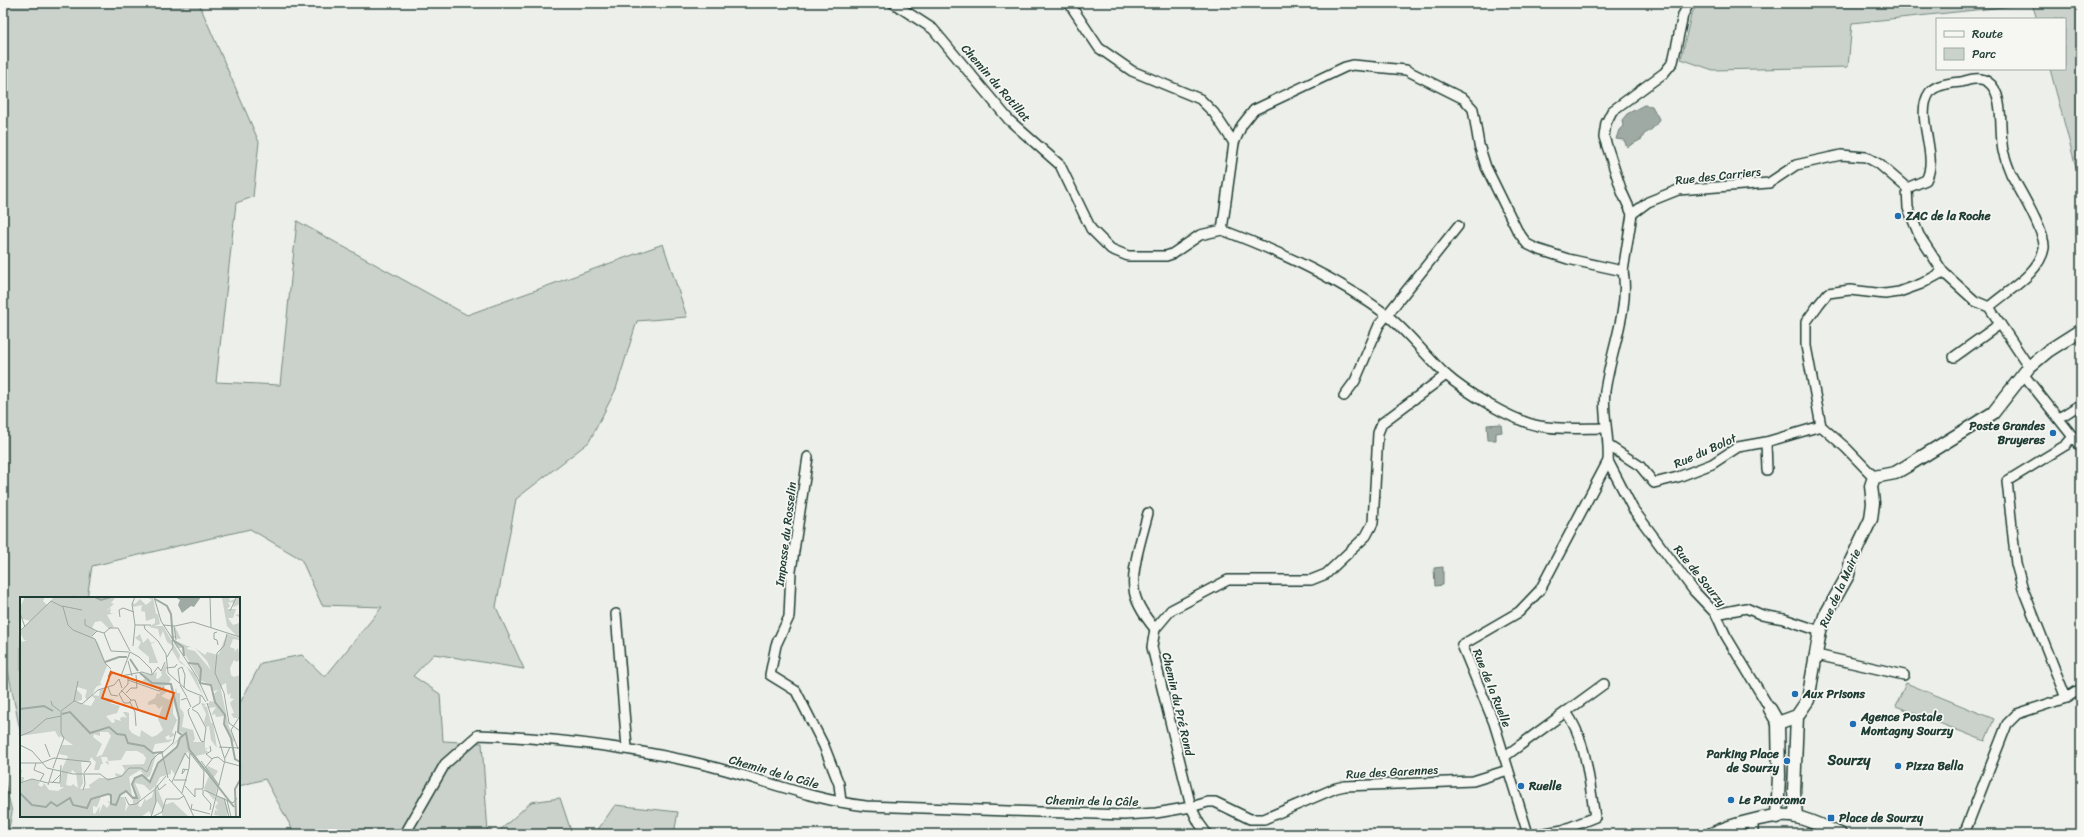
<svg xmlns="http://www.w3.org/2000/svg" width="2084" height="837" font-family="Sriracha,sans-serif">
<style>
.green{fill:#cbd2cc;stroke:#758880}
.water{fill:#9faaa4;stroke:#6c7e77}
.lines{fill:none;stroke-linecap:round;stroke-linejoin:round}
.minor-casing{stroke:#1f3d34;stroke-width:12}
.tertiary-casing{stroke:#1f3d34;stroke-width:15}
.minor{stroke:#f6f6f2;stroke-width:9}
.tertiary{stroke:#f6f6f2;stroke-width:12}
.poi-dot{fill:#1f6fb2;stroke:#f6f6f2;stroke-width:1.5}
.labels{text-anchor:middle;stroke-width:3.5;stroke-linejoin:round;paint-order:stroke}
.street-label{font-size:12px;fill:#1f3d34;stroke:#f6f6f2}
.poi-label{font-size:12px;font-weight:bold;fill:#1f3d34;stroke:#f6f6f2;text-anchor:start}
.quarter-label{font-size:14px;font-weight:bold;fill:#1f3d34;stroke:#f6f6f2}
.inset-river{fill:none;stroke:#9faaa4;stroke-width:2}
.inset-road{fill:none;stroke:#9ba8a1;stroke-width:1}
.view{fill:#e8590c;fill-opacity:0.15;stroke:#e8590c;stroke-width:2}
.inset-edge{fill:none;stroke:#1f3d34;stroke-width:2}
</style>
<rect width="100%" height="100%" fill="#edefea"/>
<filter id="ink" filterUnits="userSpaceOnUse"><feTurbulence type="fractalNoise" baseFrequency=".025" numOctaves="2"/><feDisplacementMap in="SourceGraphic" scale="8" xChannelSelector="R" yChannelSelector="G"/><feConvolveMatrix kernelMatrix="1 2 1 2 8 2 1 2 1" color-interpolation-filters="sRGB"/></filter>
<g filter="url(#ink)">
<!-- green -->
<g class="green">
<polygon points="3,3 201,3 200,6 259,142 253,197 236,203 216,382 280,385 297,221 467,315 663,244 687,317 637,321 616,389 589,442 516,499 496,607 524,669 434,654 413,676 440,694 443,741 482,743 488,834 295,834 265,779 239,786 239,705 261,663 302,655 325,677 382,607 322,605 301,559 250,529 92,566 87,598 21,598 21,735 3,646"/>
<polygon points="1698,3 2081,3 2081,186 2050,69 2065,69 2065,19 2037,19 2032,4 1852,23 1848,67 1713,70 1681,59 1691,15"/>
<polygon points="1906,683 1994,719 1985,741 1896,706"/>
<polygon points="3,774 12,812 8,834 3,834"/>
<polygon points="560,798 572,834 496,834 531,802"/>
<polygon points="615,805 678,812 674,834 595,834"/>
</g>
<!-- water -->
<g class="water">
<path d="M1644,105L1652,106L1659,119C1656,126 1651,131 1644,134L1642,139L1627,147L1624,140L1616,139L1619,130L1623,126L1622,120L1627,114Z"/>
<polygon points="1501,424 1502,432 1496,433 1496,440 1488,440 1487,425"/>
<polygon points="1443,567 1443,585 1435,586 1434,568"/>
</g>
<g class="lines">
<defs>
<g id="minor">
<polyline points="893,3 933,29 1009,120 1060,165 1091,229 1111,249 1128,256 1166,256 1172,254 1200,235 1222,230"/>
<polyline points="1069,3 1099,48 1132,71 1200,99 1214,113 1234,143"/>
<path d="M1907,188L1926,180C1940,155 1913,115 1930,92C1936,84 1952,83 1961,82C1970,80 1979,76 1988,82C2005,93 1999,133 2003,151C2005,158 2008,167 2011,174C2019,189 2046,233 2044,248C2040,273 2007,291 1989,307"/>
<polyline points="1632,214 1648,202 1678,190 1769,183 1796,165 1841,155 1866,157 1879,164 1907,188 1908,208 1919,235 1943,272 1975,301 1989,307 2029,367"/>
<path d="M1222,230L1234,143L1242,125L1254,110L1345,67L1353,65L1406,70L1464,99L1473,109L1479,145L1486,167L1517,230L1527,244L1537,249L1568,259L1623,271C1630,308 1610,354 1605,391C1602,414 1610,438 1608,461L1540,590L1519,612L1462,645L1494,723L1528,834"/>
<path d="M1222,230C1278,251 1339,278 1388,316C1409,333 1425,355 1445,374C1465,392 1513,421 1539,426C1560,430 1585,428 1606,428"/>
<polyline points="1623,271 1632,214 1622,192 1604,137 1606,123 1612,111 1664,73 1673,62 1683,15 1689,3"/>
<polyline points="1954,357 2000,324"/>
<polyline points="2024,375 2081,447"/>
<polyline points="1344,396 1355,381 1379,325 1458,226"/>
<polyline points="2059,418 2081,404"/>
<polyline points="1821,426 1806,346 1806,322 1819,304 1828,293 1850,290 1885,294 1899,292 1921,284 1943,272"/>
<polyline points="1766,442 1767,470"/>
<polyline points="1609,446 1640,466 1654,483 1678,477 1712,464 1738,447 1766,442 1821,426 1846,448 1874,477"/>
<polyline points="808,457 791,571 789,617 776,645 770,675 796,691 824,746 839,784 841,802"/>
<polyline points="1608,461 1633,509 1694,591 1716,614 1726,636 1770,709"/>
<path d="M1148,513C1143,533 1131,569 1134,589C1135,603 1146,618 1155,629"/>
<polyline points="616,614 627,748"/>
<polyline points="1716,614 1746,608 1762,615 1784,619 1820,631"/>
<polyline points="1817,655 1904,675"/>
<polyline points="2066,698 2023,589 2016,564 2007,481 2066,445 2073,437"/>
<polyline points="1504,757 1604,684"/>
<polyline points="1753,821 1753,834"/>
<path d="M405,834L445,764L478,735C557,738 633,747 710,766C761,779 813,800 866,806L1124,815L1156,813L1191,807L1208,802H1215L1250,819H1264L1336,788L1345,786L1473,781L1508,770"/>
<polyline points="1207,834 1199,823 1191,807 1152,647 1155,629 1171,610 1228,580 1311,580 1326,574 1366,536 1373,523 1378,433 1382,423 1446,375"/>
<path d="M1539,834L1563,830L1595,817C1589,783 1587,740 1566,712"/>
<polyline points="1964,834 2007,724 2017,714 2066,698 2081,689"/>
</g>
<g id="tertiary">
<polyline points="1770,709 1778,723 1797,716 1808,700 1820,631 1825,616 1848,575 1851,561 1871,519 1873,503 1871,486 1874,477 1895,473 1907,466 1993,413 2029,367 2048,351 2081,330"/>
<polyline points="1777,817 1779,776 1778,723"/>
<polyline points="1796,817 1794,791 1797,716"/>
<path d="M1711,834C1731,825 1775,812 1796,817C1811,820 1826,828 1840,834"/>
</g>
</defs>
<!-- minor casing -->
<use href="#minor" class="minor-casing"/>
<!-- tertiary casing -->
<use href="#tertiary" class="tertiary-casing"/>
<!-- minor -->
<use href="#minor" class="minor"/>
<!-- tertiary -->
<use href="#tertiary" class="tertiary"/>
</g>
</g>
<!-- markers -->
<g class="poi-dot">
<circle cx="1898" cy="216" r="4"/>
<circle cx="2053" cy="433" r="4"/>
<circle cx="1795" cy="694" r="4"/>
<circle cx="1853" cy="724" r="4"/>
<circle cx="1787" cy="761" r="4"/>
<circle cx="1898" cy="766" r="4"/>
<circle cx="1521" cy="786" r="4"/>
<circle cx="1731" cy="800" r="4"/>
<rect x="1827" y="814" width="8" height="8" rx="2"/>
</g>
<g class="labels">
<!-- street labels -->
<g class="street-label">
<text transform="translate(996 83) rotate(49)" y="4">Chemin du Rotillat</text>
<text transform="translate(1718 176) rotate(-6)" y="4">Rue des Carriers</text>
<text transform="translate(1705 451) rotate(-24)" y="4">Rue du Bolot</text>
<text transform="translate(786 534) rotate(-83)" y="4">Impasse du Rosselin</text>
<text transform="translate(1700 576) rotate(51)" y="4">Rue de Sourzy</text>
<text transform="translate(1840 588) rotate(-66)" y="4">Rue de la Mairie</text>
<text transform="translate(1492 688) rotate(68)" y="4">Rue de la Ruelle</text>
<text transform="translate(1178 704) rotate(77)" y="4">Chemin du Pré Rond</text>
<text transform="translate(774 772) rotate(16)" y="4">Chemin de la Câle</text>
<text transform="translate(1392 772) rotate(-3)" y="4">Rue des Garennes</text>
<text transform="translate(1092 801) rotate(1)" y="4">Chemin de la Câle</text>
</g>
<!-- poi labels -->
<g class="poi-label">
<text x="1906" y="220">ZAC de la Roche</text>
<text x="2045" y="430" text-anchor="end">Poste Grandes<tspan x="2045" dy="14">Bruyeres</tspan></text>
<text x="1803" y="698">Aux Prisons</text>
<text x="1861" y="721">Agence Postale<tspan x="1861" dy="14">Montagny Sourzy</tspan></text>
<text x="1779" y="758" text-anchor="end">Parking Place<tspan x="1779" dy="14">de Sourzy</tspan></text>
<text x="1906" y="770">Pizza Bella</text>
<text x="1529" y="790">Ruelle</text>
<text x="1739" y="804">Le Panorama</text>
<text x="1839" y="822">Place de Sourzy</text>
</g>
<!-- quarter labels -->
<g class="quarter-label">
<text x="1849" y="765">Sourzy</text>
</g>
</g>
<!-- overview -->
<g transform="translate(20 597)">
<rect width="220" height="220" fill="#edefea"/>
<path d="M5,0H25L23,4L27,8L34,0H96L91,6L94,7L86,14L91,11L90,16H94L87,18L94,30L89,32L81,24L75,25L72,31L76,34L72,39L78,46L87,69L80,86L82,87L76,90L72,98L79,99L80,93L84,92V101L94,102L90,106L100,109L97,116L86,119L92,126L95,125L94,122L101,124L100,121L103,120L101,119L107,121L103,115H106L109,116V132L112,136L120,140L121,133L132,140L137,138L143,133L138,122L143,108L139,112L135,107L128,108V105L135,101L137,96L140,97L139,92L122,84L125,81L120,76L132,78L137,75L136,81L138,82L142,78L141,75L146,66V76L151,82L149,86L151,87L154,93L151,94L150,87L144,89L147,95L141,99L149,103L153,98V117L157,123L152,135L155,138L150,141L149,138L145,140L147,143L153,142L149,145L135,147L132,155L136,158L130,179L126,181L129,184L140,165L157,149L158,144L151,150L163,136L158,134L159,121L153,105L156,90L157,96H160V111L164,116L162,117H164L162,130L173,133L175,142L173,145H185V151H190L185,152L188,155L185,157L176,159L185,173L188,169L198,174L194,180L198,188L194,203L184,191L189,179L176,160L167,155L155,178L151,172V177L140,180L136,188L144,208L153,205L169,220H142V212L137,204L131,218L129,214L121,220H0V172L2,173L1,180H4L3,186L12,182L20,185L18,188L22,190L24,186L29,193L38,194L44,190H40V187L42,172L48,159L39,157L42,148H53L40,139L39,141L35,134L0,139V42L2,45L7,43H4L0,35L10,24L0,21V10ZM58,90L67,93L65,100L67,103L71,98L75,102L71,109L54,105L62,103V98L56,92ZM80,135H88L91,139L82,158L76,160L82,147L73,140L74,137L80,139ZM106,154H117L123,157L126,161L124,167L102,168L105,173L102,178L95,176L96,180L99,179L96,181H79L69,188L70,191L60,192L63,186L61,165H69L71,160L76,165L74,173H79L81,167H83L81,160H87L88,164L85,165L89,168L88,164L101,163ZM52,173L56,176L58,191L53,187L51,189L46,188L48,175L51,176ZM120,173L124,178L114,180L112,187L116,199H112L109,180ZM115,186L124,188L130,194L135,189L132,200L126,204L125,201L121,210L118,209L121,200ZM104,195L105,199V195L110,196L113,203V207L108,209L105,215L106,206L104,200H100ZM89,197L91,205L87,204L90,207L87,211L83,207L79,217L80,209L75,217L73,216V209L77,210L81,200ZM126,0H133L136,17H138L140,27L134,29H143L160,58L159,63L175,77L183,99L166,69L160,66L152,53L153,49L147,45L143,34L140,41L138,32L129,30L135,26V21L126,24L125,15L121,14L122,8L113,10L112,6L115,7L120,2L126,8L132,3ZM194,0H209L210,4L220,0V7L216,9L213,10L214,6L208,5L210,9L207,12H216L213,21H208L213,28L219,26V20L215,18L220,17V43L213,42L210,50L215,52L214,55L218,51L220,62L217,65L214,63L210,71L211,78L214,80L220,78V74V121H214L211,117L214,116L210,106L214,102L210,101L211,96L208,98L207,95L206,86L202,88L201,93L209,130L215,144L213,145L204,128V119L196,120L195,117L191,118L196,110L189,111L188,107L190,104L195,105L194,97L198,93L194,94L191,88L180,83L164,56V51H157L150,39H155V30L161,42L154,41V43L172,51L169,49L167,52L175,54L191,73L187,64L175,51L185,58L187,55L198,58L207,37L219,41L207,29L202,1ZM120,37L123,46L128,41L131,46L137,44L131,47L138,66H129V60L118,51L121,45L115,41ZM181,106L186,107L184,109L187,110L191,126H193L197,151L191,143L189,129L186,130L184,125L186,117ZM197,199L204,201L208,212L207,220L194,218L195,213L198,214L195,210L198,206L195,202Z" fill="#cbd2cc" fill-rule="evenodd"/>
<path d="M155,0H181L174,10L171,9L162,16L158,8L160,3Z" fill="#9faaa4"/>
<path class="inset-river" d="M75,0L81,3L91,0M135,2L147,9L151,17L153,43L163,50L164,59M110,62L118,74M85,65L99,60H107M168,66L178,67L181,72L180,86L191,88L195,105L205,118L204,127L211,141L215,162L220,165M120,76L132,86L151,87L159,121L158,135L162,138M0,112L24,109L33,114M42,117L50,115L70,136L89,130L97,137L105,138L108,146L124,149L133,156L143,155M0,196L12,208L26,210L31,205L37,209L50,201L53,208L67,211L71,202L88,197L91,198V207L96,208L100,198L106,194L113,201H117L112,187L115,181L122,178L130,185L138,166L157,150L160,141L166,136L169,152L214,210M216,220L215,192L220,183"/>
<path class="inset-road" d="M134,0L141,24L177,80L188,104M190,0L191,31M31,4L43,10L48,28L53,33L75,42L85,66L91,72M42,9L62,13M210,14L216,1M0,16L5,30M100,20L99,13L103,11L114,15M65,22V28L77,34M115,28H131M124,28L125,32L138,44L146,57L148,76L167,93L182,99L186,105M143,28L155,29L173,25L220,40M154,29L156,43M0,34L31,4M197,35L194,36V42L197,43L198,48M84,36L90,31H98L110,54M84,36L91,54L109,55M207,37L204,49L197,56L195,76L204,96L209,126L220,134M72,39L77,34L84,36M113,49L115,28L112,7L115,0M110,55L119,60L131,72L132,77M147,60L153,50L152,43M108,64L112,79M146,71L155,70L157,67M91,73L88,80L95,75M101,79L122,75L132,78L138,70L141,74L145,65M101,79L110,55M108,79V87L99,97L104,106H109L111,103M108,83L139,94L144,90M160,87L158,72L162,70L165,78L164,91M94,88L99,82L102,91M160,88L167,100M88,90L91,98L98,99M101,93L111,103M106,96L111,91H117L116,78M111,103H115L118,112L123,115M161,103L167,101L171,110M31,104L32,108L40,114M54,104L58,84M110,105L115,115L116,129M187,106L205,163L191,220M170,111L168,113L169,118L181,144L184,145L186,131L178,116L172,112M172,111L180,106V99M41,114L54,104L62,107L78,93L94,88M0,139L12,134L26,122L41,119M25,147L30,160M0,148L12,154L27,171L53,177H80L88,183L102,179L109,171H121L127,175L132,163L138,157L142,156M190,149L191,154L186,157L192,162M199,150L220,151M218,152L211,133L220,119M142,156L153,146L156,134M142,156L148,181M205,161L210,150M181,164L199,188M205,165L220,169M0,166H21L34,161L71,165M16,166L14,173L24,177L20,184M33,171L44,141L41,136V114M185,171L193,161L198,160L204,165M165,173L162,177L163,172L169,173M64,176L71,166M149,182L164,199L174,220M154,183H167M29,185L40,186L41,168M152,185L165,156L169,162M0,186L12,182L28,186M32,186L41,177M28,188L33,172M137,188L139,193L146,187M165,189L175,200V192H183M63,193L65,187L64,177M183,193V198L191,207L190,213M184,193L213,206L217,201M162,196L169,171L170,156L184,174L183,192M105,200L109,208L116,207L134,193M204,201L209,220M207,203L211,220M172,207L171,212L190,217M131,220L136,205L135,192L146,179M132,220L142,215L146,202H159L164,199"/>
<path class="view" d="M91,75L154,96L146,122L82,101Z"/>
<rect width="220" height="220" class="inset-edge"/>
</g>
<!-- margin -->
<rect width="2084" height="837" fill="none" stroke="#f6f6f2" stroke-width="16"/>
<rect x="8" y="8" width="2068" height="821" fill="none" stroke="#1f3d34" stroke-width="1.5" filter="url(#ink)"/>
<!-- legend -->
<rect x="1936" y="18" width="130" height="52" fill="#f6f6f2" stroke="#a0aca6"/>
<rect x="1944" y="31" width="20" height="6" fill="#f6f6f2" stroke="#a0aca6"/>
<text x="1972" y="38" font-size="12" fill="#1f3d34">Route</text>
<rect x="1944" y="48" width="20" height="12" fill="#cbd2cc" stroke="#a0aca6"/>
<text x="1972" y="58" font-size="12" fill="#1f3d34">Parc</text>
</svg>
